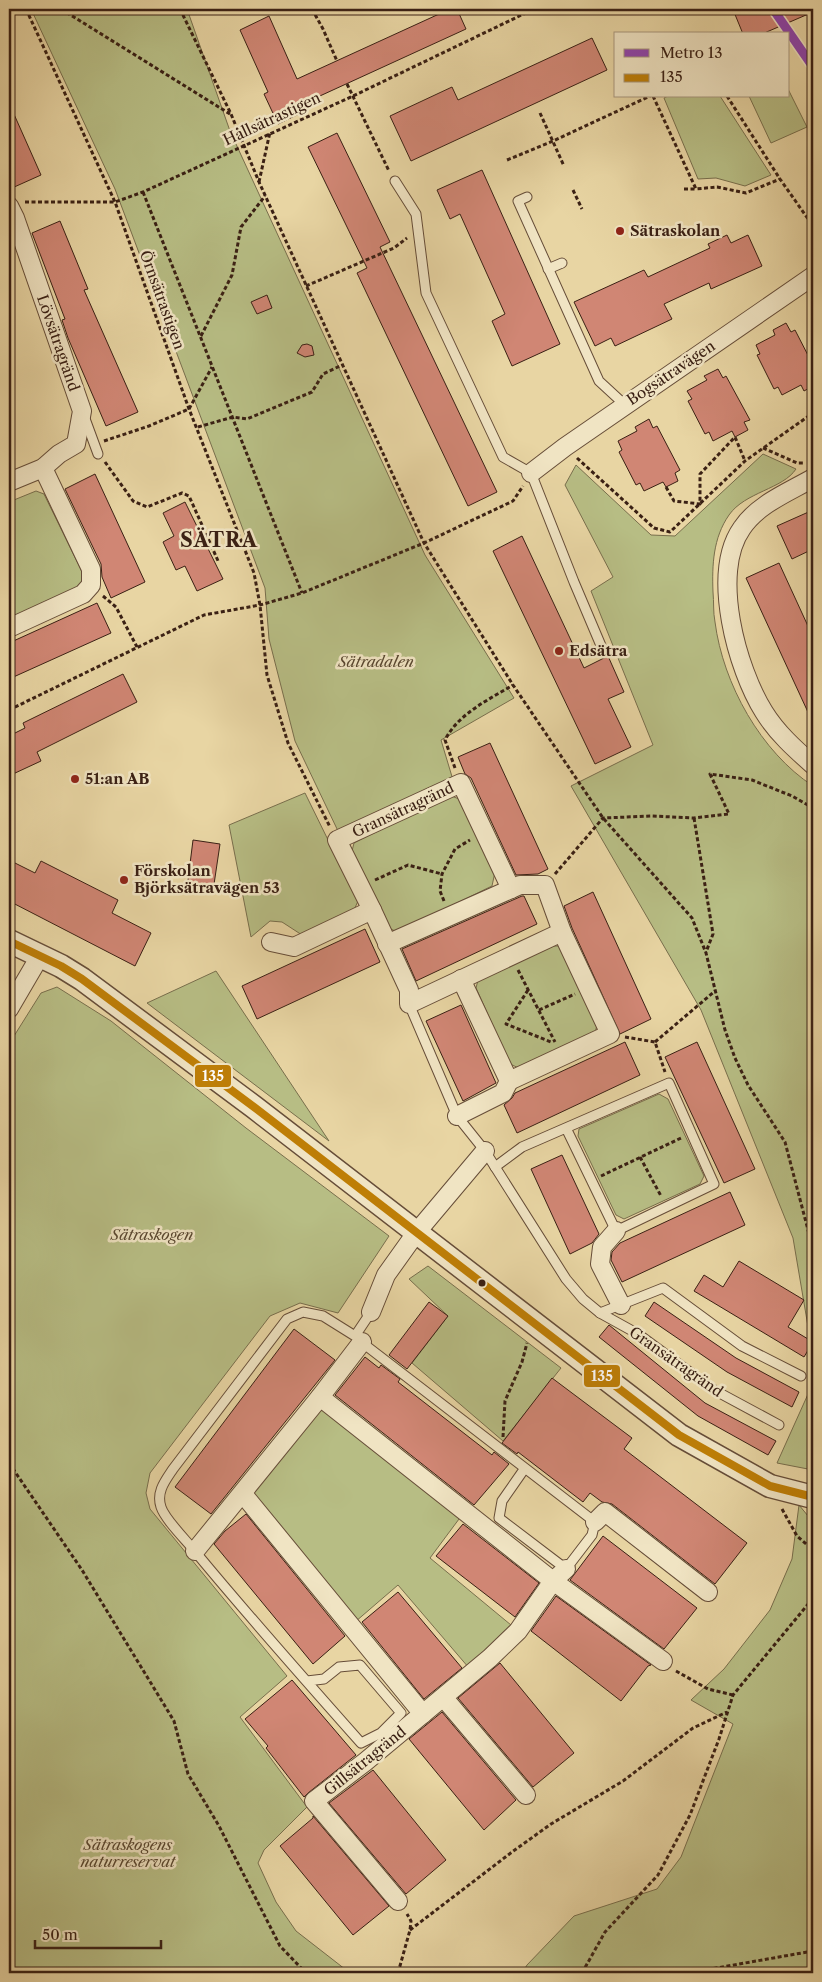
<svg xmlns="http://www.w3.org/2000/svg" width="822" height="1982" font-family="'Libre Caslon Text',serif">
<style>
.green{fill:#b7bd84;stroke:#786e4c}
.building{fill:#d08674;stroke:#3a2014}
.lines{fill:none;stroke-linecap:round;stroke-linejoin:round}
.service-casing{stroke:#664d38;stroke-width:11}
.minor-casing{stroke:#664d38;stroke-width:20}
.tertiary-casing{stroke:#664d38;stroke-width:25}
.path{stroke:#3a2014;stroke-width:3;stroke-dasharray:4 2.5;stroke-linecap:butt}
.service{stroke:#f0e4c3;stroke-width:9}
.minor{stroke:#f0e4c3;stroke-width:18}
.tertiary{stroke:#f0e4c3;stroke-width:22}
.bus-1-casing{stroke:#f0e4c3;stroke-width:11}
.bus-1{stroke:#be7e06;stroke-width:8}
.metro-1-casing{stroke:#f0e4c3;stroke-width:12}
.metro-1{stroke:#8e44ad;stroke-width:9}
.poi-dot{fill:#8f2418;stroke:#f0e4c3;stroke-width:2}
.bus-dot{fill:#3a2014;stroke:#f0e4c3;stroke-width:2}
.labels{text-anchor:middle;stroke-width:5;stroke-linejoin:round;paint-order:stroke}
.street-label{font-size:15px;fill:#3a2014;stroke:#f0e4c3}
.poi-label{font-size:15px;font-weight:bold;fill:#3a2014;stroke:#f0e4c3;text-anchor:start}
.park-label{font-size:15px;font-style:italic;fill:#594730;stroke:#f0e4c3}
.district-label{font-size:20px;font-weight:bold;letter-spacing:1px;fill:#3a2014;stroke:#f0e4c3}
.line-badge{stroke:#f0e4c3;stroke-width:2}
.badge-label{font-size:14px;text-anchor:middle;font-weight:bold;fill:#fff}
</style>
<rect width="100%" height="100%" fill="#e8d5a3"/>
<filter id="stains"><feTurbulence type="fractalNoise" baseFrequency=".004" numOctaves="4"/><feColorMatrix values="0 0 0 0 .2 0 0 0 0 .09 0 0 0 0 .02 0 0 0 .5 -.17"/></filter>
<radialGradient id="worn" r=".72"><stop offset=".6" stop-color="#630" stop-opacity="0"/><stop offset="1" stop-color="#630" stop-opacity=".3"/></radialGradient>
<!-- green -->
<g class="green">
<polygon points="31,9 187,9 230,131 425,555 514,698 441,740 453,780 338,831 295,741 269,639 265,588 115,189"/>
<polygon points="788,89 807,127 771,143 749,96 788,96"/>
<polygon points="668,96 720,96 771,175 745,186 716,178 698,179 664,98"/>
<path d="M763,454L796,469C783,489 745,492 729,515C713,538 712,565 713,592C714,602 713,612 715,622C723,684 761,752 813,786V1356L793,1238L701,1010L571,786L653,745L591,591L613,577L565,485L576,465L651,535L675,536Z"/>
<polygon points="36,491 44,494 88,584 9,621 9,502"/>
<polygon points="305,793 358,901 354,910 302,935 282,922 270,921 251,937 229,825"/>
<polygon points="449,795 459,799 495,872 492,886 397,932 387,927 352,851 354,843"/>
<polygon points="550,946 561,946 598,1021 595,1033 521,1069 510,1064 476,988 478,980"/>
<polygon points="216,971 329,1141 147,1003"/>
<polygon points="57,987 111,1021 246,1128 389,1236 338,1313 300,1303 270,1316 150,1473 146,1493 150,1509 287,1676 240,1717 307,1807 264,1850 258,1863 276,1902 296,1931 350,1973 9,1973 9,1044 41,993"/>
<polygon points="659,1094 668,1099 704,1176 700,1184 624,1219 616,1215 578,1136 579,1129"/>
<polygon points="428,1266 561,1368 503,1441 412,1363 448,1316 409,1279"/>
<polygon points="813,1383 813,1470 777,1463"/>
<polygon points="325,1410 462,1515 430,1558 511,1625 469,1668 398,1585 355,1622 252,1497 253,1491 316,1411"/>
<polygon points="799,1505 813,1522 813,1973 522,1973 527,1965 574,1916 657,1889 681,1857 733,1724 691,1700 724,1669 770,1610 792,1559"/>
</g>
<!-- building -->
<g class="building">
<polygon points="450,9 457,9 466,29 298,106 301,113 278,124 264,94 268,92 240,30 269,16 297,79"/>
<polygon points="741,9 813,9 813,12 762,34 743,34 734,12"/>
<polygon points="592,38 607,70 411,161 390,116 452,87 458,100"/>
<polygon points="9,103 41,175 12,188 9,180"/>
<polygon points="337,133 390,242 380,247 497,492 468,506 357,273 367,268 308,147"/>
<polygon points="482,170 560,344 512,366 492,321 505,314 460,214 450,219 437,190"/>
<polygon points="60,221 88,289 84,290 138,412 106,426 68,338 62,320 65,319 32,233"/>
<polygon points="727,235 731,243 748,235 762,266 711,289 709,283 664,304 672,319 615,346 611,338 595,346 574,302 644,270 648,277 710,248 708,244"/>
<polygon points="267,295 272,308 257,314 251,302"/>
<polygon points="786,323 791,332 795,330 813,365 813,386 804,391 801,385 782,395 778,387 774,389 757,355 760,354 756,345 775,335 773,330"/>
<polygon points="307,344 312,346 314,355 305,357 297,353 302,345"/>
<polygon points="718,369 723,378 726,376 750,420 744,422 748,430 735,437 732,431 713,441 709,432 705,434 688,401 692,399 687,391 707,380 704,376"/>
<polygon points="649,419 653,428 657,426 680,470 675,473 678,481 666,487 663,482 644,491 640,483 636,485 619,452 622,450 618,441 637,431 635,427"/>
<polygon points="95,474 145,582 111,598 102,577 101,564 65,489"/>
<polygon points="185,502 223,579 197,591 185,566 176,570 163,542 174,536 163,513"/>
<polygon points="813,510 813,549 792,559 777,526"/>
<polygon points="522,536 584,668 608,656 624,692 608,699 631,747 595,764 493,551"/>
<polygon points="779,563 813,637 813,723 746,578"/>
<polygon points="97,603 111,633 9,679 9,643"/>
<polygon points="123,674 137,702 37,752 41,761 13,774 9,765 9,736 25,728 23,723"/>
<polygon points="490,743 548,869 538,874 516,875 471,778 465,774 458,757"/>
<polygon points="193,840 220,844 213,891 187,888"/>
<polygon points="9,860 35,873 41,861 118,900 112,913 151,933 135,966 9,901"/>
<polygon points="593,892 651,1019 620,1034 572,928 564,906"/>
<polygon points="522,896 524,896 537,924 416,981 402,949"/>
<polygon points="365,929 380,962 257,1019 242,986"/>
<polygon points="461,1005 496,1083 463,1101 426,1021"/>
<polygon points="625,1042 640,1075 517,1133 504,1105 512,1098 515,1093"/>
<polygon points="697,1042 755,1169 724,1183 665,1057"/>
<polygon points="562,1155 599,1234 592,1243 570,1254 531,1169"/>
<polygon points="730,1192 745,1225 622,1282 611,1260 612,1252 620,1243"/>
<polygon points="739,1261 804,1300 788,1327 813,1342 804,1357 694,1291 704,1275 723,1287"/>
<polygon points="429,1302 448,1316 407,1369 389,1355"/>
<polygon points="654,1302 736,1358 799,1392 792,1407 727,1372 645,1316"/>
<polygon points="609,1325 705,1403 776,1441 768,1455 698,1416 599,1337"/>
<polygon points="294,1329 335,1360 211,1514 175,1487"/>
<polygon points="365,1357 379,1368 381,1365 400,1379 398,1382 492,1455 494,1452 509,1464 474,1505 335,1395"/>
<polygon points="552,1378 632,1438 624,1449 747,1543 715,1584 612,1504 602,1502 590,1493 583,1502 518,1452 517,1454 502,1443"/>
<polygon points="246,1514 345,1636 313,1664 214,1544 225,1531"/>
<polygon points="463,1524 539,1583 515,1617 436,1556"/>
<polygon points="603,1536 697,1608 664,1649 570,1580"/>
<polygon points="398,1592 462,1668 424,1699 362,1622"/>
<polygon points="556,1596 651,1665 648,1666 621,1701 531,1631"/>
<polygon points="500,1663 574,1753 533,1787 458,1698"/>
<polygon points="292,1680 356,1755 308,1793 304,1797 266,1748 268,1746 245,1719"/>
<polygon points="442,1712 516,1800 484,1830 409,1739"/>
<polygon points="373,1770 446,1860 406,1894 329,1803"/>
<polygon points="313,1816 389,1906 353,1935 280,1846 313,1818"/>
</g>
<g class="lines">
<defs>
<g id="service">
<polyline points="395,181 416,214 426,293 503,457 531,473 574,582 602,648"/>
<polyline points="527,197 518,201 599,381 625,405"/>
<polyline points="548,269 562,263"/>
<polyline points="84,416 98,454"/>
<polyline points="409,1004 457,1116 485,1151 566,1279 583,1299 600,1313 638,1334 714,1390 779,1425"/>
<polyline points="495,1167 522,1147 669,1083 714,1184 616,1231 566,1128"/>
<polyline points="600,1313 663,1288 742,1346 801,1376"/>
<polyline points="360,1341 595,1522 592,1535 566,1569 499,1518 502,1501 525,1468"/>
<path d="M307,1681L324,1679L339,1667L360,1665L401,1713L381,1733L361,1743C306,1681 251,1619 198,1555C189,1543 165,1520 161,1507C156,1492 165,1481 173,1469L287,1319L303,1312L323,1316L355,1336L371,1312"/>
</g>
<g id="minor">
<polyline points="9,206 15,218 82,411 76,444 59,454 43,468 9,482"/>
<polyline points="531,473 565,447 813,276"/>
<path d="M813,478C789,492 758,504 742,528C710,573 737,669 764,712C777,733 795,749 813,765"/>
<polyline points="9,628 83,594 91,585 91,569 43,468"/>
<polyline points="372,910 337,840 461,783 511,889"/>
<polyline points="271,942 294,947 372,910 409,990 409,1004 562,932"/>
<polyline points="387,944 511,889 520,885 545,885 562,932 610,1034 509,1081 461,979"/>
<polyline points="9,1009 40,956"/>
<polyline points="457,1116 503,1093 509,1081"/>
<polyline points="616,1231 602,1247 600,1264 621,1305"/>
<polyline points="371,1312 386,1275 416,1233 485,1151"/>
<polyline points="320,1397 553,1581 518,1631 490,1658 365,1762 314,1801 398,1901"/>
<polyline points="243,1494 423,1714"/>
<polyline points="595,1522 605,1512 708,1592"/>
<polyline points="195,1551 320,1397 362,1342"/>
<polyline points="566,1569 553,1581 663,1661"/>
<polyline points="444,1698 526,1795"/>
</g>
<polyline id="tertiary" points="9,941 61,966 82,979 254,1107 679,1435 770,1486 813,1497"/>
</defs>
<!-- service casing -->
<use href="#service" class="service-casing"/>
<!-- minor casing -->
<use href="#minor" class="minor-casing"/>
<!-- tertiary casing -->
<use href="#tertiary" class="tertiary-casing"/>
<!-- path -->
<g class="path">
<polyline points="26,9 115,202 189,409 254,573 260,605 267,675 288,743 330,827"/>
<polyline points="61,9 230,114"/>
<polyline points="180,9 231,114 259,182 424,543 513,685 603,818 692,918 706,953 725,1030 735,1058 748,1085 785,1142 813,1249"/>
<polyline points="312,9 323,29 337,61"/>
<polyline points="347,84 389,171"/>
<polyline points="653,96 696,189 717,187 746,193 780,179"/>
<polyline points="727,96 780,179 813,226"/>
<polyline points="540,113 564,166"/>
<polyline points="507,160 553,141 650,96"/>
<polyline points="259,182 270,132"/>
<polyline points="684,189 696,189"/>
<polyline points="573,190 582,209"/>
<polyline points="143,192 302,593"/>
<polyline points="25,202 115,202 143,192 353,96 534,9"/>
<polyline points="306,286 394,248 407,238"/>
<polyline points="201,336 232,275 241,227 265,196"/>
<polyline points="198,427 233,417 247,419 312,392 323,374 342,365"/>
<polyline points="104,441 149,426 189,409 212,367"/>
<polyline points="763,448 797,463 803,463"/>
<polyline points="577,458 654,528 670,532 745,461 813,413"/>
<polyline points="105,462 133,501 147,507 182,493 189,496 219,563"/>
<polyline points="666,487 674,501 700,504 700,474 735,437 745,461"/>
<polyline points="103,596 116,607 137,647"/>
<polyline points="9,710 204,615 260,605 302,593 424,543 513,501 523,486"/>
<path d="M455,768L445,740C458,714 488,700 513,685"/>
<polyline points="694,818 713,934 706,952"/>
<polyline points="555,874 603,818 652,816 694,818 729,814 710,774 752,780 792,796 813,808"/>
<polyline points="375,880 408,865 442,874"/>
<polyline points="444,901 440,891 442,874 455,849 470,840"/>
<polyline points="518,970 555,1042"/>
<polyline points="528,990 506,1024 551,1042"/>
<polyline points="539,1010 575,994"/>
<polyline points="625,1037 655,1042 665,1072"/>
<polyline points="655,1042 715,991"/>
<polyline points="640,1157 661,1196"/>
<polyline points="601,1176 681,1138"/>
<polyline points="503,1437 505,1401 522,1362 527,1343"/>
<polyline points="9,1463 82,1570 174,1721 188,1774 219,1826 280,1946 303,1970 311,1973"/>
<polyline points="782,1509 797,1536 813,1550"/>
<polyline points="676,1671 708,1689 733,1695"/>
<polyline points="410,1930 512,1852 551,1824 623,1781 693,1728 727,1712"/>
<polyline points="398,1973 410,1930 411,1921 407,1914"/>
<polyline points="582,1973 605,1932 658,1875 690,1815 719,1739 733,1695 809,1603 813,1590"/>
<polyline points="688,1973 813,1951"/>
</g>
<!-- service -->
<use href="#service" class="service"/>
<!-- minor -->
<use href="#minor" class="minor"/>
<!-- tertiary -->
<use href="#tertiary" class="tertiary"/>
<defs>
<polyline id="bus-1" points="9,941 61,966 82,979 254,1107 679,1435 770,1486 813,1497"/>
</defs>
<!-- bus-1 casing -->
<use href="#bus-1" class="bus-1-casing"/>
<!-- bus-1 -->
<use href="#bus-1" class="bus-1"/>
<defs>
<polyline id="metro-1" points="773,9 813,67"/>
</defs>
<!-- metro-1 casing -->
<use href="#metro-1" class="metro-1-casing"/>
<!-- metro-1 -->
<use href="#metro-1" class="metro-1"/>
</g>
<!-- markers -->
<g class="poi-dot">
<circle cx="620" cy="231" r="5"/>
<circle cx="559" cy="651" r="5"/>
<circle cx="75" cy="779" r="5"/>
<circle cx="124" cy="880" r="5"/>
</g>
<circle class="bus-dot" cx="482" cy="1283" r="4.5"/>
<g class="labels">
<!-- street labels -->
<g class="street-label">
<text transform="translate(272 119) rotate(-25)" y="5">Hållsätrastigen</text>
<text transform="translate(162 300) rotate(70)" y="5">Örnsätrastigen</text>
<text transform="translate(58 343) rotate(71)" y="5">Lövsätragränd</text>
<text transform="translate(671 373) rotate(-34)" y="5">Bogsätravägen</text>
<text transform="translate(403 810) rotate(-25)" y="5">Gransätragränd</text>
<text transform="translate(676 1362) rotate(35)" y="5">Gransätragränd</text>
<text transform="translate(365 1761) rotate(-39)" y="5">Gillsätragränd</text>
</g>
<!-- poi labels -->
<g class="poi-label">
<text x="630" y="236">Sätraskolan</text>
<text x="569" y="656">Edsätra</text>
<text x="85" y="784">51:an AB</text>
<text x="134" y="876">Förskolan<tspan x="134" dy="17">Björksätravägen 53</tspan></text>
</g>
<!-- park labels -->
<g class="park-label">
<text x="376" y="667">Sätradalen</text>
<text x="152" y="1240">Sätraskogen</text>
<text x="128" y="1850">Sätraskogens<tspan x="128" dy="17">naturreservat</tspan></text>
</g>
<!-- district labels -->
<g class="district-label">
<text x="219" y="547">SÄTRA</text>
</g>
</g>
<g class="line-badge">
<rect x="194" y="1064" width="38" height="24" rx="5" fill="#be7e06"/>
<rect x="583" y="1364" width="38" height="24" rx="5" fill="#be7e06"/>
</g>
<g class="badge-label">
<text x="213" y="1081">135</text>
<text x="602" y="1381">135</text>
</g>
<!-- margin -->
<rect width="822" height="1982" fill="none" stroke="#e8d5a3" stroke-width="30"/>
<rect x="10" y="10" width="802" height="1962" fill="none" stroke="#3a2014" stroke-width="2.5"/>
<rect x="15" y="15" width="792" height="1952" fill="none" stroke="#3a2014"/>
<!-- legend -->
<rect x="614" y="32" width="175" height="65" fill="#f0e4c3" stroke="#a7967d"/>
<rect x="624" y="49" width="25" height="8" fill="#8e44ad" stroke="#a7967d"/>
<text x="660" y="58" font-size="15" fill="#3a2014">Metro 13</text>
<rect x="624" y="74" width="25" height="8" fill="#be7e06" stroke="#a7967d"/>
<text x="660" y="82" font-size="15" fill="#3a2014">135</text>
<!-- scale -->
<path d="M35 1940v8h126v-8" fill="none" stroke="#3a2014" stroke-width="2.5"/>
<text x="42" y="1940" font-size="15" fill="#3a2014" stroke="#f0e4c3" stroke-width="4" paint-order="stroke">50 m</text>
<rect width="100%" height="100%" filter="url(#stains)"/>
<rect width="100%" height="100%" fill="url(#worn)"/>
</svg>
